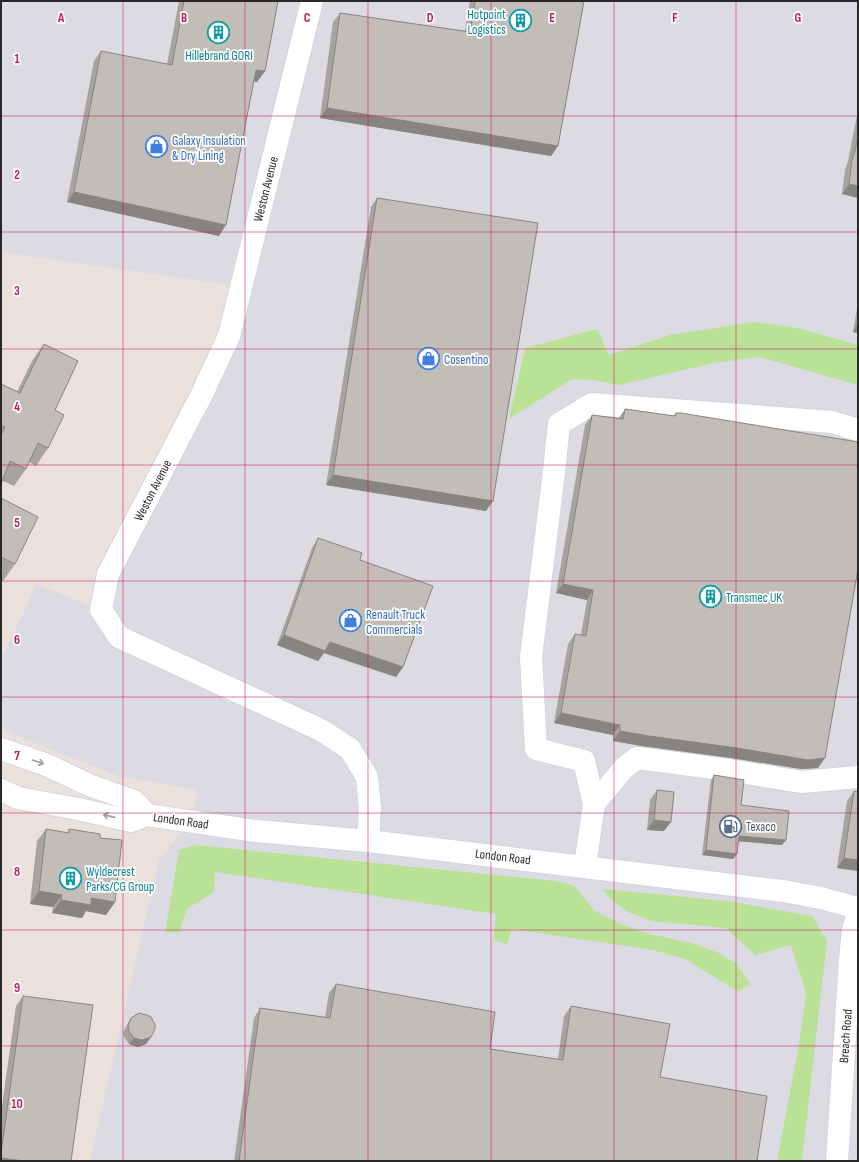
<svg xmlns="http://www.w3.org/2000/svg" width="859" height="1162" font-family="'Sofia Sans Condensed',sans-serif">
<style>
.industrial{fill:#dcdbe3}
.green{fill:#b9e296}
.lines{fill:none;stroke-linecap:round;stroke-linejoin:round}
.street-casing{stroke:#cfd5e2;stroke-width:24}
.secondary-casing{stroke:#cfd5e2;stroke-width:24}
.street{stroke:#fff;stroke-width:22}
.secondary{stroke:#fff;stroke-width:22}
.wall{fill:#a7a39d}
.shaded-wall{fill:#88847f}
.building{fill:#c2bdb6;stroke:#88847f}
.oneway{stroke:#9e9e9e}
.grid{fill:none;stroke:#c2185b;stroke-width:1;stroke-opacity:0.55}
.labels{text-anchor:middle;stroke-width:3.5;stroke-linejoin:round;paint-order:stroke}
.culture-label{font-size:13px;fill:#0d838f;stroke:#fff;text-anchor:start}
.shop-label{font-size:13px;fill:#366cbe;stroke:#fff;text-anchor:start}
.street-label{font-size:13px;fill:#282828;stroke:#fff}
.service-label{font-size:13px;fill:#4e5e75;stroke:#fff;text-anchor:start}
.grid-label{font-size:13px;text-anchor:middle;font-weight:bold;fill:#c2185b;stroke:#fff;stroke-width:3.5;stroke-linejoin:round;paint-order:stroke}
</style>
<rect width="100%" height="100%" fill="#ebe1da"/>
<!-- industrial -->
<polygon class="industrial" points="1,1 858,1 858,1161 90,1161 159,860 191,821 198,790 118,776 15,735 1,727 1,659 37,584 101,610 240,287 218,283 1,252"/>
<!-- green -->
<g class="green">
<polygon points="754,322 798,328 858,345 858,385 759,357 714,363 619,385 593,380 572,379 509,419 525,348 597,329 609,355 670,335"/>
<polygon points="195,845 556,881 569,884 576,888 595,911 621,924 646,933 695,944 719,953 737,964 750,984 739,991 734,989 685,959 653,950 512,929 507,944 493,940 496,914 215,872 214,892 187,909 179,933 165,932 179,850"/>
<polygon points="603,889 727,901 812,916 827,941 802,1161 777,1161 799,1044 806,993 791,945 755,955 726,928 651,921 628,912 611,900"/>
</g>
<g class="lines">
<defs>
<g id="street">
<polyline points="594,804 624,768 637,758 729,770 801,782 858,777"/>
<polyline points="585,866 594,804 584,761 536,749 531,657 554,472 559,424 592,404 832,422 858,430"/>
<polyline points="837,1161 850,960 853,930 858,913"/>
</g>
<g id="secondary">
<polyline points="312,1 229,336 202,394 108,574 101,610 119,637 321,730 350,749 367,777 370,808 368,841"/>
<polyline points="1,749 47,765 89,785 134,801 147,815"/>
<polyline points="1,790 18,798 78,809 131,821 147,815 256,831 368,841 783,891 821,898 858,908"/>
</g>
</defs>
<!-- street casing -->
<use href="#street" class="street-casing"/>
<!-- secondary casing -->
<use href="#secondary" class="secondary-casing"/>
<!-- street -->
<use href="#street" class="street"/>
<!-- secondary -->
<use href="#secondary" class="secondary"/>
</g>
<!-- wall -->
<g class="wall">
<polygon points="179,1 278,1 265,71 257,82 254,81 219,236 67,202 94,61 101,51 167,64"/>
<polygon points="470,1 584,1 558,146 551,156 320,118 333,22 340,13 465,31"/>
<polygon points="858,105 858,198 842,194 845,170 848,161 858,110"/>
<polygon points="377,198 486,511 326,485 371,207"/>
<polygon points="858,303 858,333 853,332"/>
<polygon points="44,344 55,410 48,448 36,466 29,462 26,469 14,486 3,481 1,484 1,384 17,392 32,361"/>
<polygon points="625,409 673,416 676,413 818,768 801,769 731,758 642,746 613,741 613,735 554,723 568,644 575,634 581,635 587,600 556,593 585,425 592,415 618,419"/>
<polygon points="1,498 15,564 3,581 1,580"/>
<polygon points="318,538 360,560 403,667 396,677 324,653 318,661 277,645 312,548"/>
<polygon points="714,775 741,805 782,845 738,841 733,859 702,855 711,780"/>
<polygon points="657,790 664,831 647,830 650,800"/>
<polygon points="854,791 858,871 837,868 847,801"/>
<polygon points="46,829 67,833 69,829 100,838 115,902 106,915 86,911 82,918 52,913 53,907 30,904 37,841"/>
<polygon points="336,984 490,1049 558,1059 564,1016 571,1006 660,1077 757,1161 234,1161 254,1018 260,1008 325,1017 329,993"/>
<polygon points="23,996 1,1161 1,1113 16,1006"/>
<polygon points="131,1018 151,1037 146,1044 138,1047 129,1044 124,1037 123,1033 127,1025"/>
</g>
<!-- shaded-wall -->
<g class="shaded-wall">
<polygon points="256,70 265,71 257,82 249,80"/>
<polygon points="327,108 558,146 551,156 320,118"/>
<polygon points="849,184 858,186 858,198 842,194"/>
<polygon points="74,192 226,225 219,236 67,202"/>
<polygon points="858,324 858,333 853,332"/>
<polygon points="333,475 493,501 486,511 326,485"/>
<polygon points="563,584 593,590 587,600 556,593"/>
<polygon points="284,635 330,642 403,667 396,677 324,653 318,661 277,645"/>
<polygon points="561,713 620,725 613,735 554,723"/>
<polygon points="620,731 825,758 818,768 801,769 731,758 642,746 613,741"/>
<polygon points="654,820 671,822 664,831 647,830"/>
<polygon points="739,836 786,840 782,845 736,841"/>
<polygon points="706,850 737,854 733,859 702,855"/>
<polygon points="844,858 858,860 858,871 837,868"/>
<polygon points="39,891 62,895 53,907 30,904"/>
<polygon points="91,898 115,902 106,915 86,911 82,918 52,913 61,900"/>
<polygon points="151,1037 146,1044 138,1047 129,1044 134,1038"/>
<polygon points="1,1158 24,1161 1,1161"/>
</g>
<!-- building -->
<g class="building">
<polygon points="184,1 278,1 265,71 256,70 226,225 74,192 101,51 172,65"/>
<polygon points="475,1 584,1 558,146 327,108 340,13 470,32"/>
<polygon points="858,137 858,186 849,184 852,160 855,151"/>
<polygon points="377,198 538,223 493,501 333,475"/>
<polygon points="44,344 78,361 55,410 64,415 48,448 38,443 26,469 10,461 1,484 1,435 5,427 1,425 1,384 20,393"/>
<polygon points="625,409 675,416 676,413 681,413 858,442 858,569 825,758 808,760 737,748 649,736 620,731 620,725 561,713 575,634 586,636 593,590 563,584 592,415 623,419"/>
<polygon points="1,498 38,517 15,564 1,557"/>
<polygon points="318,538 362,553 360,560 433,586 403,667 330,642 325,651 284,635"/>
<polygon points="714,775 744,780 741,805 789,811 786,840 739,836 737,854 706,850"/>
<polygon points="657,790 674,792 671,822 654,820"/>
<polygon points="854,791 858,792 858,860 844,858"/>
<polygon points="46,829 69,833 69,829 100,834 100,838 122,840 115,902 91,898 91,905 61,900 62,895 39,891"/>
<polygon points="336,984 495,1012 490,1049 563,1060 571,1006 670,1024 660,1077 767,1096 757,1161 239,1161 260,1008 330,1018"/>
<polygon points="23,996 93,1005 71,1161 24,1161 1,1158 1,1153"/>
<polygon points="139,1013 147,1015 151,1017 155,1025 155,1029 151,1037 142,1040 134,1038 129,1031 128,1026 131,1018"/>
</g>
<!-- one-way arrows -->
<defs><path id="oneway-shaft" d="M-6 0H5M1.5-3L5.5 0L1.5 3" fill="none" stroke-width="1.6" stroke-linecap="round" stroke-linejoin="round"/></defs>
<g class="oneway">
<use href="#oneway-shaft" transform="translate(38 762) rotate(19)"/>
<use href="#oneway-shaft" transform="translate(109 816) rotate(-167)"/>
</g>
<!-- grid -->
<path class="grid" d="M123,1V1161M245,1V1161M368,1V1161M491,1V1161M614,1V1161M736,1V1161M1,116H858M1,232H858M1,349H858M1,465H858M1,581H858M1,697H858M1,813H858M1,930H858M1,1046H858"/>
<!-- icons -->
<defs>
<symbol id="building-ring" viewBox="-11 -11 22 22"><circle r="9.5" fill="#fff" stroke="#0f9aa8" stroke-width="1.5"/><path d="M-4-6H4V6H1V3H-1V6H-4ZM-2.5-4.3h1.7v1.8h-1.7ZM.8-4.3h1.7v1.8H.8ZM-2.5-1h1.7V.8h-1.7ZM.8-1h1.7V.8H.8Z" fill="#0f9aa8"/></symbol>
<symbol id="shop-ring" viewBox="-11 -11 22 22"><circle r="9.5" fill="#fff" stroke="#3f7fe0" stroke-width="1.5"/><path d="M-5-2.5h2.3a2.7 3.5 0 0 1 5.4 0H5L5.5 6h-11ZM-1.5-2.5h3a1.5 2.3 0 0 0-3 0Z" fill="#3f7fe0"/></symbol>
<symbol id="fuel-ring" viewBox="-11 -11 22 22"><circle r="9.5" fill="#fff" stroke="#5c6f8a" stroke-width="1.5"/><path d="M-5.5-6h7V0h2V4h1.3V-2.5L3-4.5l.8-.8L6-3V5H2.5V1h-1V6h-7ZM-4.2-4.7v3.2H.2V-4.7Z" fill="#5c6f8a"/></symbol>
</defs>
<g fill-rule="evenodd">
<use href="#building-ring" x="508" y="8" width="25" height="25"/>
<use href="#building-ring" x="206" y="20" width="25" height="25"/>
<use href="#shop-ring" x="144" y="134" width="25" height="25"/>
<use href="#shop-ring" x="416" y="346" width="25" height="25"/>
<use href="#building-ring" x="698" y="584" width="25" height="25"/>
<use href="#shop-ring" x="338" y="608" width="25" height="25"/>
<use href="#fuel-ring" x="718" y="814" width="25" height="25"/>
<use href="#building-ring" x="58" y="866" width="25" height="25"/>
</g>
<g class="labels">
<!-- culture labels -->
<g class="culture-label">
<text x="506" y="19" text-anchor="end">Hotpoint<tspan x="506" dy="15">Logistics</tspan></text>
<text x="219" y="60" text-anchor="middle">Hillebrand GORI</text>
<text x="726" y="602">Transmec UK</text>
<text x="86" y="876">Wyldecrest<tspan x="86" dy="15">Parks/CG Group</tspan></text>
</g>
<!-- shop labels -->
<g class="shop-label">
<text x="172" y="145">Galaxy Insulation<tspan x="172" dy="15">&amp; Dry Lining</tspan></text>
<text x="444" y="364">Cosentino</text>
<text x="366" y="619">Renault Truck<tspan x="366" dy="15">Commercials</tspan></text>
</g>
<!-- street labels -->
<g class="street-label">
<text transform="translate(265 189) rotate(-76)" y="5">Weston Avenue</text>
<text transform="translate(152 490) rotate(-63)" y="5">Weston Avenue</text>
<text transform="translate(181 820) rotate(8)" y="5">London Road</text>
<text transform="translate(503 856) rotate(7)" y="5">London Road</text>
<text transform="translate(845 1036) rotate(-86)" y="5">Breach Road</text>
</g>
<!-- service labels -->
<g class="service-label">
<text x="746" y="831">Texaco</text>
</g>
</g>
<g class="grid-label">
<text x="61" y="22">A</text>
<text x="184" y="22">B</text>
<text x="307" y="22">C</text>
<text x="430" y="22">D</text>
<text x="552" y="22">E</text>
<text x="675" y="22">F</text>
<text x="798" y="22">G</text>
<text x="17" y="63">1</text>
<text x="17" y="179">2</text>
<text x="17" y="295">3</text>
<text x="17" y="411">4</text>
<text x="17" y="527">5</text>
<text x="17" y="644">6</text>
<text x="17" y="760">7</text>
<text x="17" y="876">8</text>
<text x="17" y="992">9</text>
<text x="17" y="1108">10</text>
</g>
<!-- border -->
<rect width="859" height="1162" fill="none" stroke="#282828" stroke-width="4"/>
</svg>
